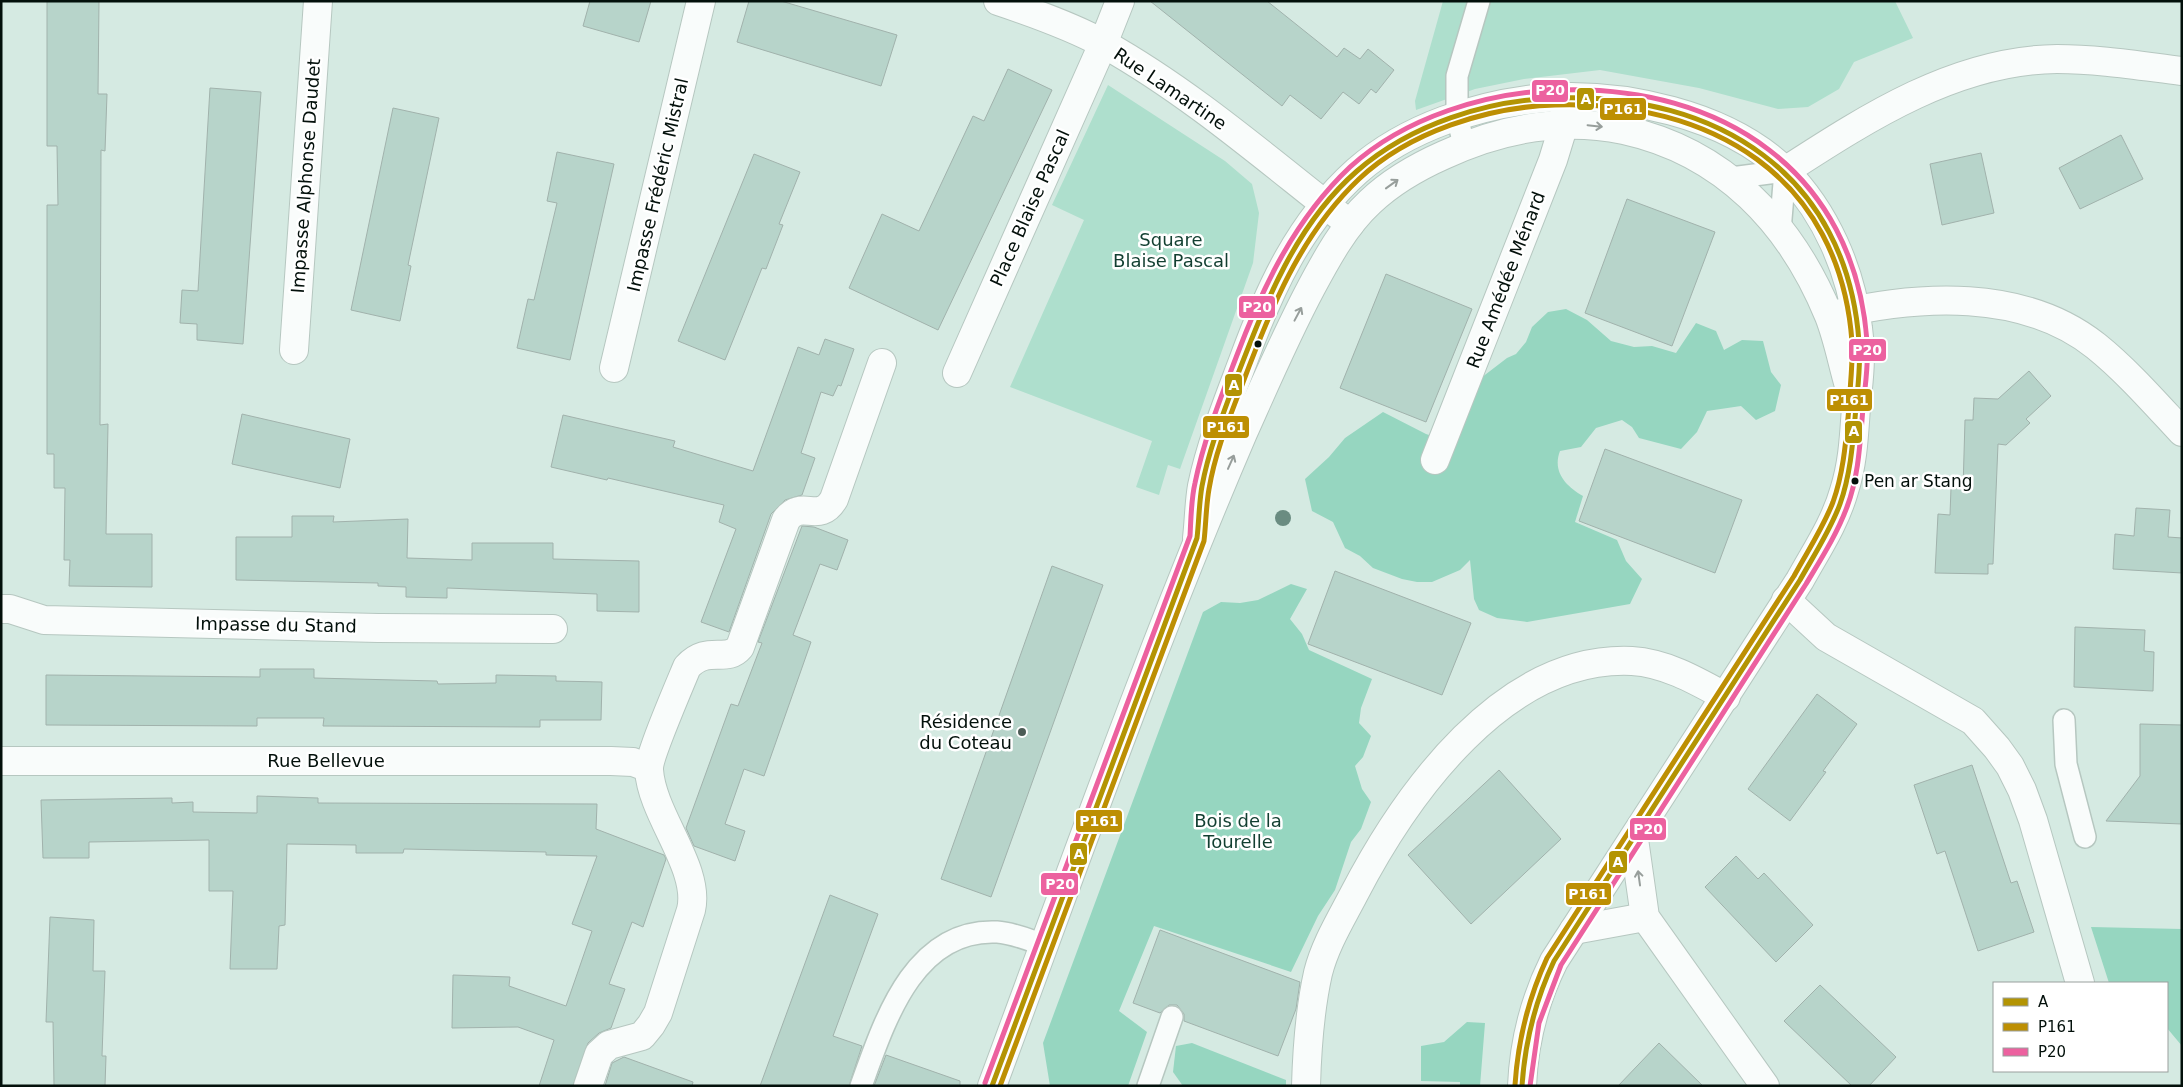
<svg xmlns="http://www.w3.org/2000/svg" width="2183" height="1087" font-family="'DejaVu Sans',sans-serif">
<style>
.green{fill:#aedfcd}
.forest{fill:#96d6c0}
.building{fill:#b7d4ca;stroke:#a1b2ac}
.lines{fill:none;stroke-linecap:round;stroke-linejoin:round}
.service-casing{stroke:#b6c7c0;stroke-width:24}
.minor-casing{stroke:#b6c7c0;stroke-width:30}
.tertiary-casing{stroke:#b6c7c0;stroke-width:30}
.service{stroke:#f9fcfb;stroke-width:21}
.minor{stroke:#f9fcfb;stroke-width:28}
.tertiary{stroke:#f9fcfb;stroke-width:28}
.bus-1-casing{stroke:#fff;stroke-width:9}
.bus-2-casing{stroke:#fff;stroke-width:9}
.bus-3-casing{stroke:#fff;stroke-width:9}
.bus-1{stroke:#b39403;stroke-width:5}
.bus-2{stroke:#bd8f03;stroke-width:5}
.bus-3{stroke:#ec619f;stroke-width:5}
.tree{fill:#6a8c81}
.oneway{stroke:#979e9b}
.bus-dot{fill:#03100b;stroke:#fff;stroke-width:2}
.poi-dot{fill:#4c5c56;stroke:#fff;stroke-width:2}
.labels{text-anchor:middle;stroke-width:5;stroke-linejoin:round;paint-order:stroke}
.bus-label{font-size:17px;fill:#03100b;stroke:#fff;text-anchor:start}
.street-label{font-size:18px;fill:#03100b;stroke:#fff}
.park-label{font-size:18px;fill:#123f31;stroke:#fff}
.poi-label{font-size:18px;fill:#03100b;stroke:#fff;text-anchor:end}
.line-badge{stroke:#fff;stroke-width:2}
.badge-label{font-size:14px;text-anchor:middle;font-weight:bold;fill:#fff}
</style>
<rect width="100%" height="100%" fill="#d5eae2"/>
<!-- green -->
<g class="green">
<polygon points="1443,1 1895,1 1913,38 1854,62 1839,89 1808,107 1778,109 1699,88 1600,70 1524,79 1475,89 1416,110 1415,101"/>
<polygon points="1108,85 1225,161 1252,184 1259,213 1253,263 1180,469 1168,465 1159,495 1136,487 1152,441 1010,387 1084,220 1052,205"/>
</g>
<!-- forest -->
<g class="forest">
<path d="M1566,309L1587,320L1611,341L1634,347L1652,346L1676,353L1696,323L1716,331L1724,350L1742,340L1763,341L1771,372L1781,385L1775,411L1756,420L1741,406L1707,411L1697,432L1681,449L1639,438L1632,427L1622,420L1596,428L1581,447L1560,451C1552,472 1566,486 1583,496L1575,522L1617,540L1626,561L1642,579L1630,604L1527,622L1497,618L1479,610L1474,599L1470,560L1460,570L1432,582H1417L1402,579L1373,568L1360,556L1345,548L1333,522L1312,511L1305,479L1329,457L1345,438L1383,412L1426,434L1451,442L1477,381L1507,358L1516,354L1526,342L1532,327L1548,312Z"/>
<polygon points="1291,584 1307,589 1290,619 1302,634 1309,650 1372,679 1361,708 1359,723 1371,736 1363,757 1355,766 1362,789 1371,802 1361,829 1351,842 1335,890 1318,916 1291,972 1154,926 1119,1011 1147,1032 1128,1086 1050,1086 1043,1043 1203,612 1221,602 1240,603 1258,600"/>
<polygon points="2091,927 2182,929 2182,1046 2167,1028 2167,983 2109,983"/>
<polygon points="1467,1022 1485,1023 1480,1086 1460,1086 1460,1082 1421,1081 1421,1046 1444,1042"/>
<polygon points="1192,1043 1286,1080 1286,1086 1183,1086 1173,1072 1176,1046"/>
</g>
<!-- building -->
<g class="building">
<polygon points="47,1 99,1 98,94 107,94 105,151 101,150 100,425 108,424 106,534 152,534 152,587 69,586 70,560 64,560 65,488 54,488 54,454 47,454 47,205 58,205 57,146 47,146"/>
<polygon points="590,1 651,1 639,42 583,26"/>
<polygon points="749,1 781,1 897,35 881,86 737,42"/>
<polygon points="1150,1 1267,1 1337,57 1344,48 1360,59 1368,49 1394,70 1376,93 1371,89 1359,104 1343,92 1321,119 1290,95 1282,106"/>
<polygon points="1008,69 1052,90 938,330 849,288 882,214 919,231 973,116 984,121"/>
<polygon points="210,88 261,92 243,344 197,340 197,324 180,323 182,290 198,291"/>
<polygon points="393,108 439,118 408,265 411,266 400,321 351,310"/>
<polygon points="2121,135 2143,179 2080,209 2059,168"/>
<polygon points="557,152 614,164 570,360 517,348 528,299 534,300 557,203 547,201"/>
<polygon points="1981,153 1994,213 1942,225 1930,164"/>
<polygon points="754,154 800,172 779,224 783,225 766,269 762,268 725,360 678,341"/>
<polygon points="1627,199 1715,232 1672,346 1585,313"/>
<polygon points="1386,274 1472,309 1426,422 1340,388"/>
<polygon points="825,339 854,349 841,386 838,385 833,396 821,392 801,453 815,458 802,495 785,500 771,514 729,632 701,622 736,529 719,522 724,505 608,478 607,480 551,467 563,415 675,441 673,447 753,471 798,347 819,355"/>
<polygon points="2029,371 2051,396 2026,419 2030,423 2006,445 1998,444 1993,564 1988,564 1988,574 1935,573 1938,514 1950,515 1951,488 1963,489 1965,420 1973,420 1974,398 1998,399"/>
<polygon points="242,414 350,439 340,488 232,464"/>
<polygon points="1605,449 1742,500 1715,573 1579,521"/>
<polygon points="2136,508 2170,510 2168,537 2182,538 2182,573 2113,569 2115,534 2134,536"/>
<polygon points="292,516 334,516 333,522 408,519 407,558 472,560 472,543 553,543 553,559 639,561 639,612 597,611 597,594 447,588 447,598 406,597 406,587 378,586 378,583 236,580 236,537 292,537"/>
<polygon points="802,526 814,527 848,540 837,570 820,564 793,635 811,642 764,776 744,769 725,824 745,831 735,861 694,846 686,828 731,704 738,706 762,643 758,642"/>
<polygon points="1052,566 1103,585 991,897 941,879"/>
<polygon points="1335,571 1471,623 1442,695 1308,644"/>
<polygon points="2075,627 2145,630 2144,651 2154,652 2153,691 2074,687"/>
<polygon points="260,669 314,669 314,678 437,681 438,684 496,683 496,675 556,676 556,681 602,682 601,720 540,720 540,727 323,726 324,718 257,718 257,726 46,725 46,675 260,677"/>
<polygon points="1817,694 1857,724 1823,771 1826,772 1790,821 1748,789"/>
<polygon points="2140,724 2182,725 2182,824 2106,821 2140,776"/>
<polygon points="1972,765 2011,883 2017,881 2034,932 1978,951 1945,851 1937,854 1914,785"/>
<polygon points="1499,770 1561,839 1471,924 1408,855"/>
<polygon points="257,796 318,798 318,803 597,804 596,829 664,855 666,859 643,927 632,922 609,984 625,989 611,1028 599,1033 588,1043 573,1086 539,1086 554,1040 518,1027 452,1028 453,975 510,977 509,986 566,1006 592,931 572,924 597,856 546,855 546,852 404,849 403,853 356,853 356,845 287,844 285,925 279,926 277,969 230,969 233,891 209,891 209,840 89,842 89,858 43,858 41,800 172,798 172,803 193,802 193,812 257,813"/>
<polygon points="1736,856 1758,879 1764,873 1813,925 1776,962 1705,887"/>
<polygon points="830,895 878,914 833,1036 862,1046 849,1086 760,1086"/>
<polygon points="50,917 94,920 93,971 105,971 102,1056 106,1056 105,1086 54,1086 53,1022 46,1022"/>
<polygon points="1160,930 1300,982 1296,1009 1278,1056 1184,1021 1184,1014 1177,1005 1169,1005 1160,1013 1133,1003"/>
<polygon points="1820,985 1896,1057 1869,1086 1852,1086 1784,1021"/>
<polygon points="1659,1043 1703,1086 1618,1086"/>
<polygon points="886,1055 960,1081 960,1086 874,1086"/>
<polygon points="624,1057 693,1082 692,1086 605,1086 612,1063"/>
</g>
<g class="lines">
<defs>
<g id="service">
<polyline points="1464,145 1457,116 1457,76 1479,1"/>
<polyline points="1731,178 1785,171 1780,231"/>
<polyline points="2064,720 2066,764 2085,837"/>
<path d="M861,1086C884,1023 913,928 997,932C1013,933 1029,940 1044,945"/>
<polyline points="1148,1086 1172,1017"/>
</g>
<g id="minor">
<path d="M998,1C1034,13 1071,26 1104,44C1193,94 1270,162 1350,224"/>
<path d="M1785,171C1867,118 1956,60 2057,59C2099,59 2141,66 2182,71"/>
<path d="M1833,315C1918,295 2023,288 2096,346C2127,371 2154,402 2182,432"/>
<polyline points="294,350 318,1"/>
<polyline points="614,368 701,1"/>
<polyline points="957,373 1103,44 1120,1"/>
<polyline points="1435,460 1553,160 1564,124 1565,103"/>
<polyline points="1786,600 1826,637 1973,721 1997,748 2010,766 2022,790 2033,820 2080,983"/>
<polyline points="1,609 10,609 44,620 378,628 553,629"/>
<polyline points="1,761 611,761 633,762 649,768"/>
<polyline points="1634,839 1645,917 1765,1086"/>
<polyline points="1574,930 1645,917"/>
<path d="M588,1086L599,1054L609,1045L642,1036L651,1025L658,1013L691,910C701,868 652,816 649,770C648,758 680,684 687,667C708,644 726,664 740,647L786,520C802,498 819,525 834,499L882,363"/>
<path d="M1306,1086C1307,1049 1310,1009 1318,973C1325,945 1341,919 1354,894C1406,794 1504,655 1632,661C1666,663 1697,681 1726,697"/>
</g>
<g id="tertiary">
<path d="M1197,538C1199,521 1199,503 1202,486C1211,443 1228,401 1243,361C1269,290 1299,223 1357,171C1407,127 1479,104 1544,98C1622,92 1726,114 1784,170C1826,212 1851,271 1858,328C1862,355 1859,380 1856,407C1854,436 1853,463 1844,491C1835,523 1816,551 1800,580L1554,961C1534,1001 1524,1041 1522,1086"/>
<path d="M992,1086C1073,868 1151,647 1243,433C1265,384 1286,335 1311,288C1327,258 1345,225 1370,202C1392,181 1417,167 1444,155C1502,128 1561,117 1624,130C1724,152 1791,223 1829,316C1838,339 1842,362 1849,386"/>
</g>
</defs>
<!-- service casing -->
<use href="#service" class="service-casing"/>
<!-- minor casing -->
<use href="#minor" class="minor-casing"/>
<!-- tertiary casing -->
<use href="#tertiary" class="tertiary-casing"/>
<!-- service -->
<use href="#service" class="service"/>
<!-- minor -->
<use href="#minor" class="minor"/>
<!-- tertiary -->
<use href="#tertiary" class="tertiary"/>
<defs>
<path id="bus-1" d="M992,1086L1197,538C1199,521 1199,503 1202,486C1209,449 1223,414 1236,379C1265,304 1295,225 1357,171C1411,124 1487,100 1558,98C1716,93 1847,174 1859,342C1861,364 1858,385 1856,407C1853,440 1851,473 1840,504C1830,531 1814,555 1800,580L1554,961C1535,1001 1525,1042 1522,1086"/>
<path id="bus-2" d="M1000,1086L1204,541C1206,524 1206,506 1209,489C1215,453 1229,419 1242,385C1270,310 1300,235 1359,179C1409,132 1487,107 1555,105C1710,100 1840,176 1852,342C1853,364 1850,385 1849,407C1846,439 1844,471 1833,502C1823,528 1807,552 1794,576L1547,958C1528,999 1518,1040 1515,1085"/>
<path id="bus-3" d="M985,1083L1190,536C1191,519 1191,500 1195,483C1204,439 1221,397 1237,355C1263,286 1295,219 1350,167C1405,117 1487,92 1560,90C1721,85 1854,171 1867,341C1869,363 1865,386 1863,408C1860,442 1859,475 1847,507C1837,534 1821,559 1806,584L1561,965L1539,1023L1530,1086"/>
</defs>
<!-- bus-1 casing -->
<use href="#bus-1" class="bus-1-casing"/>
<!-- bus-2 casing -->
<use href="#bus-2" class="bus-2-casing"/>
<!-- bus-3 casing -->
<use href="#bus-3" class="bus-3-casing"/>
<!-- bus-1 -->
<use href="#bus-1" class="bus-1"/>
<!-- bus-2 -->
<use href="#bus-2" class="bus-2"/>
<!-- bus-3 -->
<use href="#bus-3" class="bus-3"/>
</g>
<!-- trees -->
<circle class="tree" cx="1283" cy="518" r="8"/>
<!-- one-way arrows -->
<defs><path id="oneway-shaft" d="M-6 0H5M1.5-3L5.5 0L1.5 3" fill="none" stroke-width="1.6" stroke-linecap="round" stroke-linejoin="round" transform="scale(1.25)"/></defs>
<g class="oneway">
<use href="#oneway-shaft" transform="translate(1595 126) rotate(6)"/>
<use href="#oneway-shaft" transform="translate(1392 184) rotate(-36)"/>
<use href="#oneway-shaft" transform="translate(1298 314) rotate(-62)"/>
<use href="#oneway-shaft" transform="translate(1231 462) rotate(-66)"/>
<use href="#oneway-shaft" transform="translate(1639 878) rotate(-98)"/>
</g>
<!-- markers -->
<g class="bus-dot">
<circle cx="1258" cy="344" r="4.5"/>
<circle cx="1855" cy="481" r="4.5"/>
</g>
<circle class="poi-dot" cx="1022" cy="732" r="5"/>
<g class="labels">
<!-- bus labels -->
<g class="bus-label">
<text x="1864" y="487">Pen ar Stang</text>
</g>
<!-- street labels -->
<g class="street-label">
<text transform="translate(1170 89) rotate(34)" y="6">Rue Lamartine</text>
<text transform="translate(306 176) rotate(-86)" y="6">Impasse Alphonse Daudet</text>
<text transform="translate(658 185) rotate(-77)" y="6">Impasse Frédéric Mistral</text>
<text transform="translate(1030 208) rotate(-66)" y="6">Place Blaise Pascal</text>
<text transform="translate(1506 280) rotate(-69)" y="6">Rue Amédée Ménard</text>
<text transform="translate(276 625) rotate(1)" y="6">Impasse du Stand</text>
<text x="326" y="767">Rue Bellevue</text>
</g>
<!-- park labels -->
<g class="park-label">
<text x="1171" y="246">Square<tspan x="1171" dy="21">Blaise Pascal</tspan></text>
<text x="1238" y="827">Bois de la<tspan x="1238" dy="21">Tourelle</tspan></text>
</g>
<!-- poi labels -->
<g class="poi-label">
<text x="1012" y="728">Résidence<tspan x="1012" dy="21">du Coteau</tspan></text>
</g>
</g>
<g class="line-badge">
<rect x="1531" y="79" width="38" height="24" rx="5" fill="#ec619f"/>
<rect x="1576" y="87" width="19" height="24" rx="5" fill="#b39403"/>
<rect x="1599" y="97" width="48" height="24" rx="5" fill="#bd8f03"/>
<rect x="1238" y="295" width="38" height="24" rx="5" fill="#ec619f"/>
<rect x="1848" y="338" width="39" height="24" rx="5" fill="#ec619f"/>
<rect x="1224" y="373" width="19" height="24" rx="5" fill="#b39403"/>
<rect x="1826" y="388" width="47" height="24" rx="5" fill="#bd8f03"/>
<rect x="1202" y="415" width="48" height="24" rx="5" fill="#bd8f03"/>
<rect x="1844" y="420" width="19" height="24" rx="5" fill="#b39403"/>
<rect x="1075" y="809" width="48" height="24" rx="5" fill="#bd8f03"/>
<rect x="1629" y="817" width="38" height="24" rx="5" fill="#ec619f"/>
<rect x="1069" y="842" width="19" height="24" rx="5" fill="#b39403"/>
<rect x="1608" y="850" width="20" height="24" rx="5" fill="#b39403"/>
<rect x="1040" y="872" width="39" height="24" rx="5" fill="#ec619f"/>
<rect x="1565" y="882" width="47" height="24" rx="5" fill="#bd8f03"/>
</g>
<g class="badge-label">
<text x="1550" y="95">P20</text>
<text x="1586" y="104">A</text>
<text x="1623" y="114">P161</text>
<text x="1257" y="312">P20</text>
<text x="1867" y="355">P20</text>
<text x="1234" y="390">A</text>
<text x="1849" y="405">P161</text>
<text x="1226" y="432">P161</text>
<text x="1854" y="436">A</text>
<text x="1099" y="826">P161</text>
<text x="1648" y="834">P20</text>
<text x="1079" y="859">A</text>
<text x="1618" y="867">A</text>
<text x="1060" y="889">P20</text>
<text x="1588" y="899">P161</text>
</g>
<!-- border -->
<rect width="2183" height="1087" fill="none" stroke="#03100b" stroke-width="5"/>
<!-- legend -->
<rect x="1993" y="982" width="175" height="90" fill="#ffffff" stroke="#9a9f9d"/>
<rect x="2003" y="998" width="25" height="8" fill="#b39403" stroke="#9a9f9d"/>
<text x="2038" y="1007" font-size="15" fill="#03100b">A</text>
<rect x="2003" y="1023" width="25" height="8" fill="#bd8f03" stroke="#9a9f9d"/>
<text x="2038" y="1032" font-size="15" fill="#03100b">P161</text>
<rect x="2003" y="1048" width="25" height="8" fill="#ec619f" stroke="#9a9f9d"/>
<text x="2038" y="1057" font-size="15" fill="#03100b">P20</text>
</svg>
